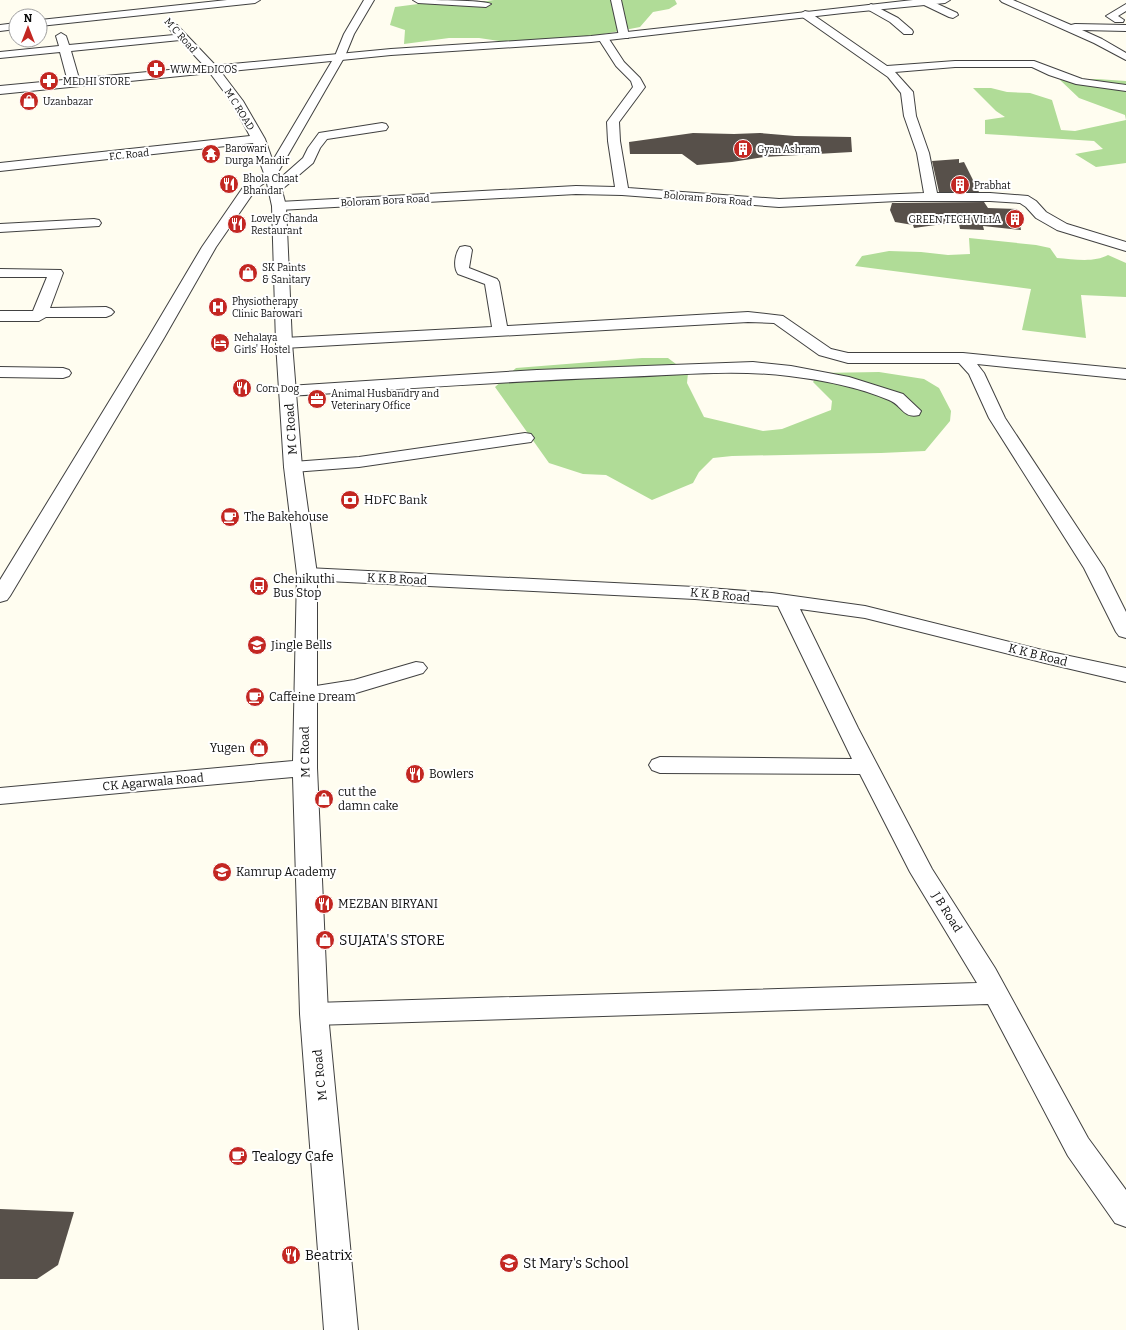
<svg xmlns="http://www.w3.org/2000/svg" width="1126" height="1330" font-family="Bitter,serif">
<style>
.forest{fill:#b0dc97}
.building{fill:#57504a}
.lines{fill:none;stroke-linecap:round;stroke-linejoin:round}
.minor-casing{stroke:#414141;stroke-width:2}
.tertiary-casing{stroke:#414141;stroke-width:2}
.minor{fill:#fff;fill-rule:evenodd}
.tertiary{fill:#fff;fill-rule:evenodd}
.labels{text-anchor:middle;stroke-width:4;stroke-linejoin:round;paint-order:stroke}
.far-street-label{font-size:10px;fill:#0e0e0e;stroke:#fff}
.far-poi-label{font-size:10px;fill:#0e0e0e;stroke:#fff;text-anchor:start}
.street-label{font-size:12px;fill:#0e0e0e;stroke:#fff}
.poi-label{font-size:12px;fill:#0e0e0e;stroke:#fff;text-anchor:start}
.near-poi-label{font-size:14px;fill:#0e0e0e;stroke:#fff;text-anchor:start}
</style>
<rect width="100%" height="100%" fill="#fffdf0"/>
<!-- forest -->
<g class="forest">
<polygon points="419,0 480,2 494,0 675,0 677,4 669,9 653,12 640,27 573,40 506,42 479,38 449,38 404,44 405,30 390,25 395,7 418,4"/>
<polygon points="1097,79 1126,81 1126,163 1096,167 1075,154 1103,149 1094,141 985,134 985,120 1005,117 996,111 973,88 991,88 1007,92 1030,93 1052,100 1061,130 1075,131 1126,120 1125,115 1079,98 1060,80"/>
<path d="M969,238L1036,245L1050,248L1057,258C1073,259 1094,263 1108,255L1126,263V297L1081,295L1086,338L1022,330L1031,289L855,266L862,256L889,251L921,252L948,255L970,254Z"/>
<polygon points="642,358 668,358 688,373 687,383 704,417 763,431 782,429 831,410 832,401 813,382 819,373 879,372 924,379 939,388 951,411 950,421 925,451 881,453 732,456 713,458 699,472 693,483 652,500 606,475 583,474 549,463 495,387 516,368"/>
</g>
<!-- building -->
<g class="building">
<polygon points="693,133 734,134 760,133 795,136 851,137 852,152 764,157 732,162 697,165 682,154 630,154 629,142"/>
<polygon points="959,159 959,163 964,162 979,192 939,192 932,161"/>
<polygon points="984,202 988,208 1017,209 1021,230 983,226 984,230 960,229 959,224 950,223 914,228 913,225 895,222 890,210 892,203"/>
<polygon points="0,1209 74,1212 58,1265 37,1279 0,1279"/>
</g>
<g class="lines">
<defs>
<g id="minor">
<polygon points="227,0 260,0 255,3 40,26 40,20"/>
<polygon points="364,0 374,0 354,34 345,56 277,174 256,189 216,247 164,338 10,596 7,600 0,602 0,580 148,338 202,247 246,183 266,172 335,56 344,34"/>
<path d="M413,0C425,0 485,0 491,4L486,7L418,3Z"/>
<polygon points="611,0 621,0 629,36 628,38 620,38 619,36"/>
<polygon points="921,0 929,0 957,13 958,15 953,18 949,17 922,4 920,2"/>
<polygon points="1000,0 1013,0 1071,25 1075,24 1126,25 1126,31 1082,30 1102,39 1126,53 1126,60 1094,43 1002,2"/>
<polygon points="871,4 898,18 912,30 913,32 912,34 904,34 890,22 867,9 866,7"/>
<polygon points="1126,4 1126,11 1118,16 1124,20 1123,22 1115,22 1106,16"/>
<polygon points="805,11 809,12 887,66 955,61 1034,61 1082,79 1126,85 1126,91 1076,84 1049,75 1032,67 955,67 895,72 913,92 916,116 929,153 937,193 990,193 1028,196 1036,201 1046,212 1067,224 1126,242 1126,251 1057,230 1036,218 1026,207 1020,203 990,201 897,201 779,207 622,195 576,194 279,210 274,209 272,206 274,203 279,202 576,186 615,187 608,141 607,122 633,87 631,81 616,66 598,38 603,35 607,36 624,62 640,78 645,87 619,122 620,141 628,188 779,199 924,193 917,153 904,116 901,93 888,77 801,16 800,14"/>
<polygon points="16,23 16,29 0,31 0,25"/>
<polygon points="173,24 177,25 217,67 218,69 217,71 209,71 180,40 71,51 80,82 74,85 68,82 60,52 0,58 0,52 59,46 56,36 61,33 66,36 69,45 174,35 168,27"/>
<polygon points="382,123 386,124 388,127 386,130 327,139 320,148 313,163 280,191 270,191 269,188 303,158 308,148 319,133"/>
<polygon points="94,219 99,220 101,223 99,226 0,232 0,224"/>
<path d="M465,246L470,247L472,250L469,268L497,279L499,282L507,326L748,312L783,316L831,349L848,353H963L1126,369V379L977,364L984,373L1005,418L1104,568L1126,612V638L1119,636L1116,632L1084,568L989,418L969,374L959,363H848L819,355L774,323L748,322L284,348L278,346L276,343L278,340L284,338L492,327L485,284L458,274C453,267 455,254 460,247Z"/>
<polygon points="0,269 61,270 63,273 50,308 106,307 111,309 114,312 111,315 106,317 46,317 39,321 0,321 0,311 33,311 47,277 0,277"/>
<path d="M753,362L791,366L849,377L903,394L921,411L919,415C903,419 902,405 889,400C858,387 823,380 789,376C734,369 678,375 622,377C511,381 399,389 288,396L282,394L280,391L282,388L288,386L537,370Z"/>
<polygon points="0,367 63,368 69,370 71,373 69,376 63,378 0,377"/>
<polygon points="525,433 531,434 534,438 531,442 359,467 293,472 287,471 284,467 287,463 293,462 359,457"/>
<polygon points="307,568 695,587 772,593 865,606 1046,651 1126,668 1126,682 1045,663 865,618 800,609 858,728 932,869 995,968 1088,1138 1126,1190 1126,1227 1115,1223 1068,1156 988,1004 314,1025 305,1021 301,1014 305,1007 314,1003 977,983 910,872 860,774 660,773 652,770 649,765 652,760 660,757 852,759 778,606 695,599 307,580 300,578 297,574 300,570"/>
<polygon points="416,662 423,663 427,668 423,673 356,693 305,701 297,699 294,694 297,689 354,680"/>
</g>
<polygon id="tertiary" points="913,0 950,0 945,3 843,13 591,42 391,55 221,72 243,101 265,139 279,179 286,206 292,343 302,467 317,574 317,768 328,1014 358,1330 324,1330 300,1014 293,777 0,804 0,788 293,761 297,574 284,467 276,343 272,206 266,179 253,143 0,171 0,163 250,136 231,101 210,73 0,94 0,86 391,49 591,36"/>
</defs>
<!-- minor casing -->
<use href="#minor" class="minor-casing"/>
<!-- tertiary casing -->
<use href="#tertiary" class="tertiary-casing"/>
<!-- minor -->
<use href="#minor" class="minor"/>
<!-- tertiary -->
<use href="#tertiary" class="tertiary"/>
</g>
<!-- icons -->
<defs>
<symbol id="pharmacy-disc" viewBox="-11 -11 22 22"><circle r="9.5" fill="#c32722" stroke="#fff"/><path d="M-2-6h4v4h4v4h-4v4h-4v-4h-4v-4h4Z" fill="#fff"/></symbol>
<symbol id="shop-disc" viewBox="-11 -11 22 22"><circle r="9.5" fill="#c32722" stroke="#fff"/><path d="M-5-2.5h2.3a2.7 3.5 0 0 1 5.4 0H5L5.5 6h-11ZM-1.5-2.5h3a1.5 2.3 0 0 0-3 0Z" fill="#fff"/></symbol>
<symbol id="building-disc" viewBox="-11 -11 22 22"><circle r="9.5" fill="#c32722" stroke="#fff"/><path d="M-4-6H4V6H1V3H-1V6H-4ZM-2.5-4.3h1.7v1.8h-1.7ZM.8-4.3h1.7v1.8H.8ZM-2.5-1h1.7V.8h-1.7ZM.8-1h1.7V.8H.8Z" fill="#fff"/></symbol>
<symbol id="temple-disc" viewBox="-11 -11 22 22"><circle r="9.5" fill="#c32722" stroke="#fff"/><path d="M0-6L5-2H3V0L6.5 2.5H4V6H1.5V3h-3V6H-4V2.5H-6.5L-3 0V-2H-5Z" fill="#fff"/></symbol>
<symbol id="restaurant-disc" viewBox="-11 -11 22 22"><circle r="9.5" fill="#c32722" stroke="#fff"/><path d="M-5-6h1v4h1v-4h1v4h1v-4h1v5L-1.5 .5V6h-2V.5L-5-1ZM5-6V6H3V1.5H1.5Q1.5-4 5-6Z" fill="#fff"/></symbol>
<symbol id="hospital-disc" viewBox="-11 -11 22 22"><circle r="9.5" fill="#c32722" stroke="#fff"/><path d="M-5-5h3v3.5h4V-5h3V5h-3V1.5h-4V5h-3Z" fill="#fff"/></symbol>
<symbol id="hotel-disc" viewBox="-11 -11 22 22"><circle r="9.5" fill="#c32722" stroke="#fff"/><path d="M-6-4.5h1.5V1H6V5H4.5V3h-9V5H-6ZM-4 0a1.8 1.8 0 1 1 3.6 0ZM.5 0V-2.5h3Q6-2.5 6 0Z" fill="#fff"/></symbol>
<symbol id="office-disc" viewBox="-11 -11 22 22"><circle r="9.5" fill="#c32722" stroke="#fff"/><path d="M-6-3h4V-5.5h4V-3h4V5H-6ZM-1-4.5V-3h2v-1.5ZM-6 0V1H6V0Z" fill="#fff"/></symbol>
<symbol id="bank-disc" viewBox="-11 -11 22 22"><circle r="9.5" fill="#c32722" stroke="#fff"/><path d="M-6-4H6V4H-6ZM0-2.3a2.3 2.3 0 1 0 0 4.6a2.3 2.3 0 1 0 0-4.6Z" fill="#fff"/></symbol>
<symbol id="cafe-disc" viewBox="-11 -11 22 22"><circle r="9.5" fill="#c32722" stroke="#fff"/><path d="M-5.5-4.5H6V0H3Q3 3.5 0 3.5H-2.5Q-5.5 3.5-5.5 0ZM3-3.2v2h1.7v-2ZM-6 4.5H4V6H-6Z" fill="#fff"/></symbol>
<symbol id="bus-disc" viewBox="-11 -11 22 22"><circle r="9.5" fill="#c32722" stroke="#fff"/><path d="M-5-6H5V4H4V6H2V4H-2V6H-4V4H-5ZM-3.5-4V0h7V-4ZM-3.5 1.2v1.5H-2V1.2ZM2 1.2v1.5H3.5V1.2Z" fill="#fff"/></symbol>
<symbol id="school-disc" viewBox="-11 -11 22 22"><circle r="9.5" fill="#c32722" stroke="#fff"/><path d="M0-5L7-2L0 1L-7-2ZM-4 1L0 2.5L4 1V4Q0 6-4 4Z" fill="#fff"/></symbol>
</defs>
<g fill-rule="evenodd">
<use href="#pharmacy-disc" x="145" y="58" width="22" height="22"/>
<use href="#pharmacy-disc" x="38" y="70" width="22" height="22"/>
<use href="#shop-disc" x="18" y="90" width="22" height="22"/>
<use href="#building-disc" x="732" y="138" width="22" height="22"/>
<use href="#temple-disc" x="200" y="143" width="22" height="22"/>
<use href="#restaurant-disc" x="218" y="173" width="22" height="22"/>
<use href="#building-disc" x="949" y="174" width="22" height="22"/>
<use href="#building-disc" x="1004" y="208" width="22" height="22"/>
<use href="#restaurant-disc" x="226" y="213" width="22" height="22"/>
<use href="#shop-disc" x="237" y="262" width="22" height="22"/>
<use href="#hospital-disc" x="207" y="296" width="22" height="22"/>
<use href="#hotel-disc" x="209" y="332" width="22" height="22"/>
<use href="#restaurant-disc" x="231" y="377" width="22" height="22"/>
<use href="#office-disc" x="306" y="388" width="22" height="22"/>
<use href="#bank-disc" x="339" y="489" width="22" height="22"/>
<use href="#cafe-disc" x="219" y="506" width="22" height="22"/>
<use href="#bus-disc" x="248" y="575" width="22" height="22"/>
<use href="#school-disc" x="246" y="634" width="22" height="22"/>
<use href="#cafe-disc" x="244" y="686" width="22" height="22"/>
<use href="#shop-disc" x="248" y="737" width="22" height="22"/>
<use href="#restaurant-disc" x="404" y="763" width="22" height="22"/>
<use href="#shop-disc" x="313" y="788" width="22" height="22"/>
<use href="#school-disc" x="211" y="861" width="22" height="22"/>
<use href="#restaurant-disc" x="313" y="893" width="22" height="22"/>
<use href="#shop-disc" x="314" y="929" width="22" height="22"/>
<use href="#cafe-disc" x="227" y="1145" width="22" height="22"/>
<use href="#restaurant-disc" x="280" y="1244" width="22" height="22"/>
<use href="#school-disc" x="498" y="1252" width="22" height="22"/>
</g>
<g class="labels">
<!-- far-street labels -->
<g class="far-street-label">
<text transform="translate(181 35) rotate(48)" y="4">M C Road</text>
<text transform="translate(240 109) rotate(58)" y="4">M C ROAD</text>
<text transform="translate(129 154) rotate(-6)" y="4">F.C. Road</text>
<text transform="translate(708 198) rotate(5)" y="4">Boloram Bora Road</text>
<text transform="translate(385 200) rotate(-3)" y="4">Boloram Bora Road</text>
</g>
<!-- far-poi labels -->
<g class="far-poi-label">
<text x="170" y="73">W.W.MEDICOS</text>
<text x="63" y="85">MEDHI STORE</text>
<text x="43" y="105">Uzanbazar</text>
<text x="225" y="152">Barowari<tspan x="225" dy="12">Durga Mandir</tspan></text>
<text x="757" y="153">Gyan Ashram</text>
<text x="243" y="182">Bhola Chaat<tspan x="243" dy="12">Bhandar</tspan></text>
<text x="974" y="189">Prabhat</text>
<text x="251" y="222">Lovely Chanda<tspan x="251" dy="12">Restaurant</tspan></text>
<text x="1001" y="223" text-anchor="end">GREEN TECH VILLA</text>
<text x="262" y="271">SK Paints<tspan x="262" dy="12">&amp; Sanitary</tspan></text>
<text x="232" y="305">Physiotherapy<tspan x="232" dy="12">Clinic Barowari</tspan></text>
<text x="234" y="341">Nehalaya<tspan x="234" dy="12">Girls' Hostel</tspan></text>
<text x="256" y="392">Corn Dog</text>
<text x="331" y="397">Animal Husbandry and<tspan x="331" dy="12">Veterinary Office</tspan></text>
</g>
<!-- street labels -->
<g class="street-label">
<text transform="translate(291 429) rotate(-94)" y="4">M C Road</text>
<text transform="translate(397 579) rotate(3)" y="4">K K B Road</text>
<text transform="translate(720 595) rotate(5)" y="4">K K B Road</text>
<text transform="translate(1038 655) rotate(14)" y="4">K K B Road</text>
<text transform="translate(305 752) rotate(-91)" y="4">M C Road</text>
<text transform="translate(153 782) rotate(-5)" y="4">CK Agarwala Road</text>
<text transform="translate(947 912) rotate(58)" y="4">J B Road</text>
<text transform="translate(320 1075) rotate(-96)" y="4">M C Road</text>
</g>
<!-- poi labels -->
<g class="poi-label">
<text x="364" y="504">HDFC Bank</text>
<text x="244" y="521">The Bakehouse</text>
<text x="273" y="583">Chenikuthi<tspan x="273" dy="14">Bus Stop</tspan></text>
<text x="271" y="649">Jingle Bells</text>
<text x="269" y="701">Caffeine Dream</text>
<text x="245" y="752" text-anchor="end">Yugen</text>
<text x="429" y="778">Bowlers</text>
<text x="338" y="796">cut the<tspan x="338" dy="14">damn cake</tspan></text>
<text x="236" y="876">Kamrup Academy</text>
<text x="338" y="908">MEZBAN BIRYANI</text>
</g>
<!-- near-poi labels -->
<g class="near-poi-label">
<text x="339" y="945">SUJATA'S STORE</text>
<text x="252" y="1161">Tealogy Cafe</text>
<text x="305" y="1260">Beatrix</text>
<text x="523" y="1268">St Mary's School</text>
</g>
</g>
<!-- north arrow -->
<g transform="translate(28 28)"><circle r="19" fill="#ffffff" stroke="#9f9f9f"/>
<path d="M0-3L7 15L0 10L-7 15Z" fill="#c32722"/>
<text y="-6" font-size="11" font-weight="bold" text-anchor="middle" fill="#0e0e0e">N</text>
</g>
</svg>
